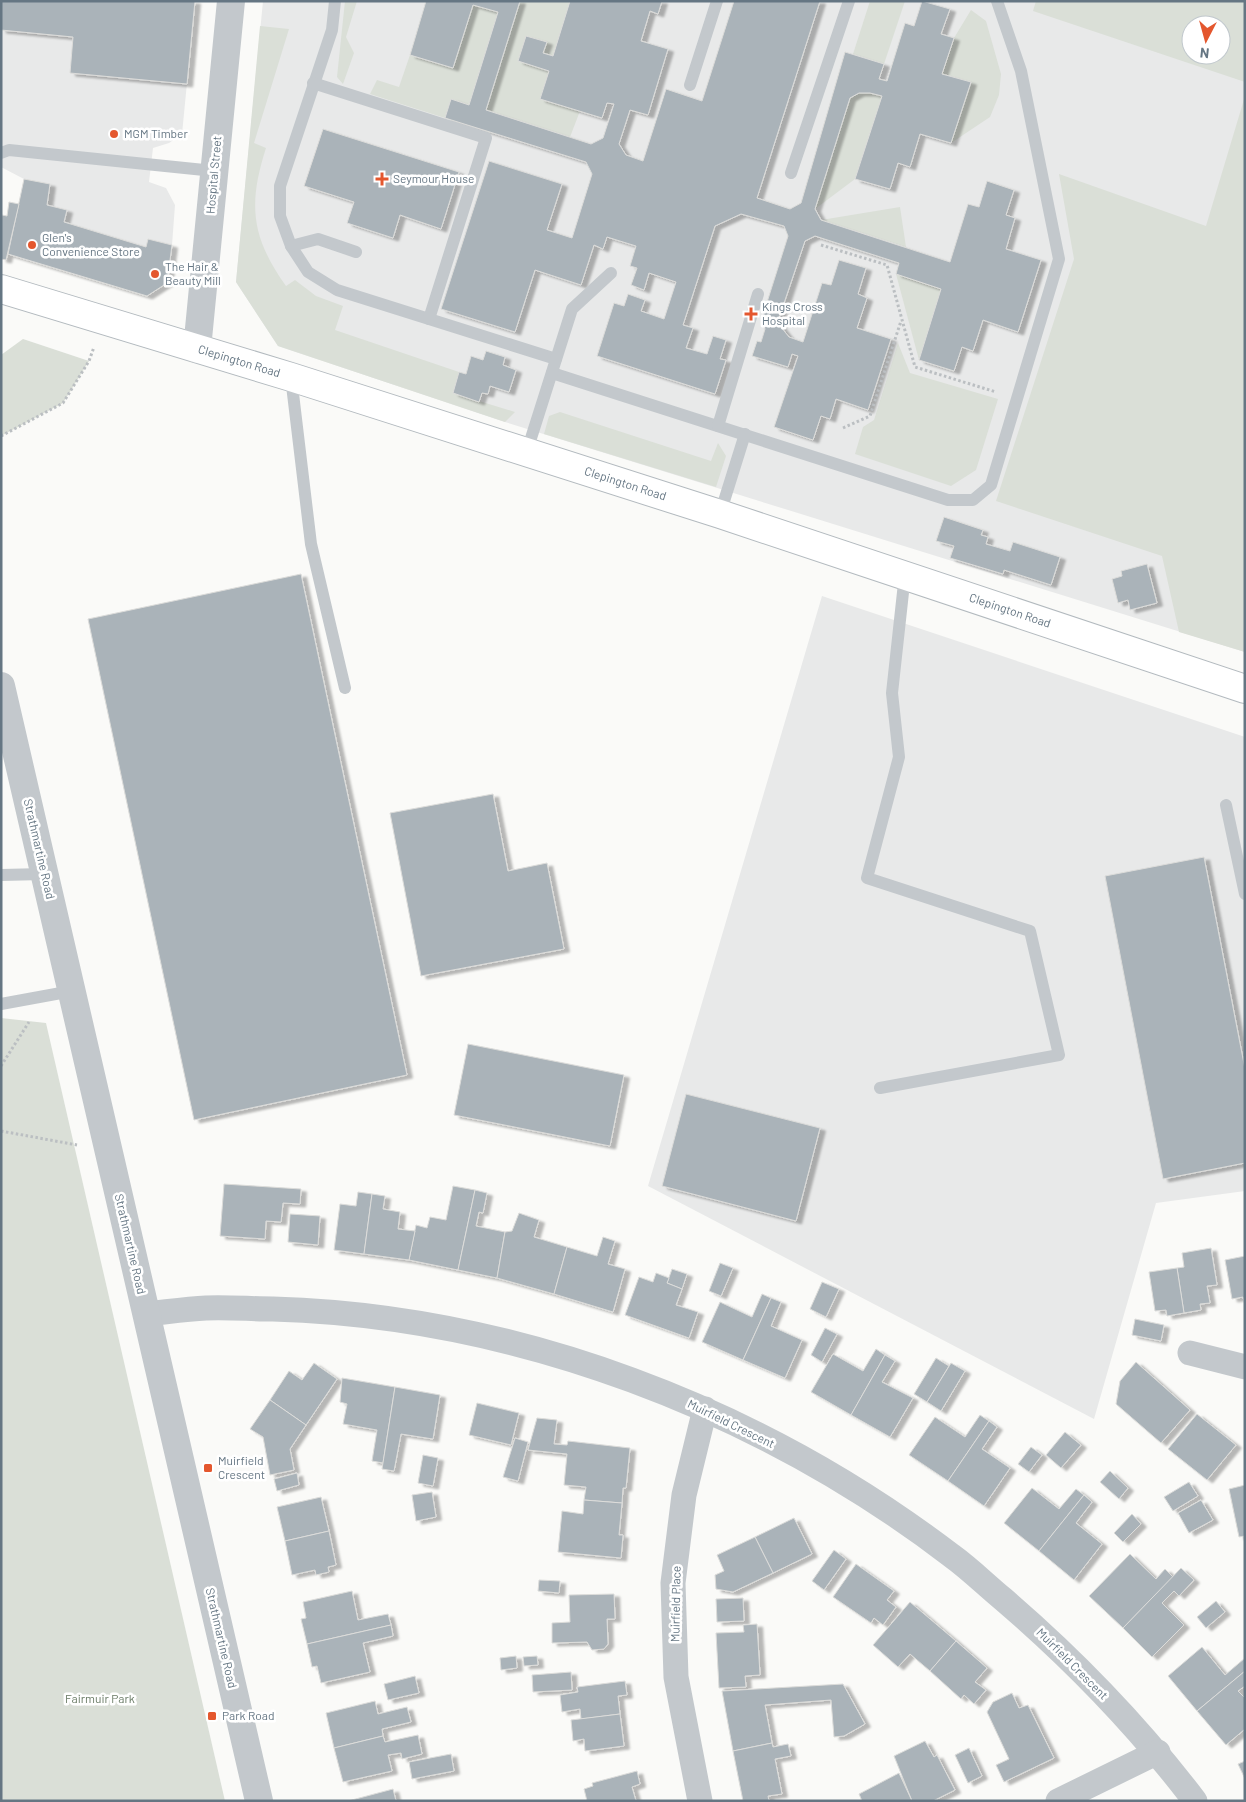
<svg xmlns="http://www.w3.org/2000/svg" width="1246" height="1802" font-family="Barlow,sans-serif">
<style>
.built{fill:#e8e9e9;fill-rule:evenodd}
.green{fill:#dadfd7;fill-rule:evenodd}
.building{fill:#aab3b9;stroke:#dcdcda;filter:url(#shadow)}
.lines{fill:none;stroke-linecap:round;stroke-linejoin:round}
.secondary-casing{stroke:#b3babf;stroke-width:30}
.path{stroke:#bbbfc2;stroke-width:3;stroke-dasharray:2.5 2.5;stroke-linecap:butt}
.service{stroke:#c3c8cc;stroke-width:12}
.minor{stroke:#c3c8cc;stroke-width:25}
.tertiary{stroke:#c3c8cc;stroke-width:28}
.secondary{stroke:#fff;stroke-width:28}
.poi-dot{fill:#e4572e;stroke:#fff;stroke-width:2}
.labels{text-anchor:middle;stroke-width:5;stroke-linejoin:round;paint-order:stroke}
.poi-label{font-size:12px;fill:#657683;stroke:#fff;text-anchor:start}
.street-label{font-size:12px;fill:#657683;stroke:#fff}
.park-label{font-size:12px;fill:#687a64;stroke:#fff}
</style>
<defs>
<filter id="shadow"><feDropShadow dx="5.5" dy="3" stdDeviation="1" flood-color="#0004"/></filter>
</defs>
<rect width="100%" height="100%" fill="#fafaf8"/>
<!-- built -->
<g class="built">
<polygon points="1,1 195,1 182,134 169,143 153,148 149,182 166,188 175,205 172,245 148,239 146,247 64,222 67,210 47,205 49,184 24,179 1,167"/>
<path d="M263,1H1245V652L505,422L278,346L236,282ZM1191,25H1221V55H1191Z"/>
<polygon points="822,596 1245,737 1245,1191 1156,1203 1094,1419 648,1186"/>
</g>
<!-- green -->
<g class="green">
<polygon points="345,1 357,1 346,37 354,53 343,84 337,77"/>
<polygon points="520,1 570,1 553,56 543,53 546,42 518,61 549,71 540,99 580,111 570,137 486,110"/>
<polygon points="870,1 905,1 884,64 853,54"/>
<path d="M1036,1H1245V82L1033,11ZM1191,25H1221V55H1191Z"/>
<polygon points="473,5 498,12 469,105 451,100 445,118 370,94 377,80 399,87 410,55 453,68"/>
<polygon points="971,10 986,21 1001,74 999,95 990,117 951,143 971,83 942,74 954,38"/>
<path d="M260,26L289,29L254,143L266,148C248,204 251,237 286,286L295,280L316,296L343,306L335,330L459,372L453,393L515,412L505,422L278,346L236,282Z"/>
<polygon points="859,93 870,93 882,96 855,179 815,209 850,98"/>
<polygon points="1245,96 1245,652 1179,632 1162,556 996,501 1074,259 1059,174 1206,226"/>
<polygon points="900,207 906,247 821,220"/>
<polygon points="896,274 941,289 919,360"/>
<polygon points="23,339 89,361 63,403 1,436 1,355"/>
<polygon points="898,343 910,373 998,399 976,470 951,486 855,454 863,427 874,420"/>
<polygon points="560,412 711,461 718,443 726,456 716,487 544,434 549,416"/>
<polygon points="1,1018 46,1023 225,1801 1,1801"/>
</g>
<!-- building -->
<g class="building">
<polygon points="1,1 195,1 187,84 70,73 73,37 1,30"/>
<polygon points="426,1 520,1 486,110 591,144 603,138 614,104 607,103 602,118 540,99 549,71 518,61 526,36 547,42 543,53 553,56 570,1 662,1 658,14 650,11 641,41 668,49 648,115 630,110 619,144 626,155 643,161 666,89 702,101 734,1 820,1 757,198 790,209 801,203 845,52 884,64 879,79 887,81 905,23 914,26 922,1 950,9 941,34 954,38 942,74 971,82 951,143 920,134 910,167 898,163 890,189 855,179 882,96 870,93 859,93 850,98 815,209 821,220 950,262 968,204 979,207 987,181 1014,190 1006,215 1015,218 1006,249 1041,260 1018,332 983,320 973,351 962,347 954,371 919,360 941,289 896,274 899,263 815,236 805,241 779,318 781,327 789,337 803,342 822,283 831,285 839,260 866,268 858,294 867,298 857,328 891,339 868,410 836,399 830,419 821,416 813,440 774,427 798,356 792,354 788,367 752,356 757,341 761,342 765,329 762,318 788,236 784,226 741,214 715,226 683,325 693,328 686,348 707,354 713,336 726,340 720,359 726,360 715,394 597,356 614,303 624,306 628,294 645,300 641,311 664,319 676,282 649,273 644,290 631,285 637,268 630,266 636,246 607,237 603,249 594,245 581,285 535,270 515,332 441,309 489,161 562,184 547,230 572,238 592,174 586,162 445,118 451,99 469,105 498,12 473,5 453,68 410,55"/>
<polygon points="323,129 459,172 441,229 400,215 393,238 347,223 354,202 304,186"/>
<polygon points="24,179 50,184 47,205 67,210 64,222 146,247 148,239 172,245 167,283 147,296 8,254"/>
<polygon points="9,202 19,204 6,260 1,259 1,219 2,215 7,216"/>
<polygon points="486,351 505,357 503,365 516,370 509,392 490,386 488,394 482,393 479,402 453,393 459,372 466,374 471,356 483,360"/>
<polygon points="944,517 983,530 981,535 988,537 986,544 1010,551 1013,542 1060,557 1051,585 1004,570 1003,574 950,558 954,546 936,541"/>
<polygon points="1147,564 1157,603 1130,610 1128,600 1118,603 1112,579 1122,576 1121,571"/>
<polygon points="301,574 407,1075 194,1120 88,619"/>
<polygon points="493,794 508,871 547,863 564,949 421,976 390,813"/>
<polygon points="1204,857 1245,1069 1245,1163 1163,1179 1105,876"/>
<polygon points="468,1044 624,1075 610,1146 454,1115"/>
<polygon points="686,1094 820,1128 796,1221 662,1186"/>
<polygon points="224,1184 301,1189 300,1204 283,1203 281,1222 266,1221 265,1239 220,1236"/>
<polygon points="453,1186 475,1190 458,1270 409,1260 416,1225 427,1228 430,1217 446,1220"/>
<polygon points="475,1190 487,1193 483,1213 479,1212 476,1226 505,1232 497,1278 458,1270"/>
<polygon points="358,1192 372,1194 364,1254 334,1250 340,1204 356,1206"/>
<polygon points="372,1194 385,1196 383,1209 400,1212 398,1229 415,1231 409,1260 364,1254"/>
<polygon points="519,1213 539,1220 534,1237 567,1247 554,1294 497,1278 505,1232 512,1231"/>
<polygon points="290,1214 320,1216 318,1245 288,1242"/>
<polygon points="603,1237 615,1241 608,1264 625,1269 613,1312 554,1294 567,1247 597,1256"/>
<polygon points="1211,1248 1217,1285 1207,1286 1210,1303 1200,1304 1201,1310 1184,1313 1177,1268 1184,1267 1182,1253"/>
<polygon points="1245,1256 1245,1302 1244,1302 1243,1297 1232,1299 1225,1260"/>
<polygon points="720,1263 733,1268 721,1296 709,1291"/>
<polygon points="1177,1268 1184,1313 1167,1316 1166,1310 1155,1311 1149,1272"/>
<polygon points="672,1269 687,1274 682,1289 667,1283"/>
<polygon points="656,1273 669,1278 667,1283 682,1289 676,1305 698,1312 689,1338 625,1315 639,1277 653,1282"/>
<polygon points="822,1282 839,1289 826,1317 810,1309"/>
<polygon points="762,1294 771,1298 743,1360 702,1342 720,1302 752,1317"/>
<polygon points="771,1298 781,1302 771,1326 802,1340 785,1378 743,1360"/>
<polygon points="1135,1319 1164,1325 1161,1341 1132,1335"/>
<polygon points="825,1328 837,1334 822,1362 811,1355"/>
<polygon points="876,1349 885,1355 851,1415 811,1392 833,1354 863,1371"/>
<polygon points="885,1355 895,1361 882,1382 913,1398 890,1437 851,1415"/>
<polygon points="936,1358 949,1366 927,1402 914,1394"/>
<polygon points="1136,1362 1190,1410 1161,1443 1116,1404 1120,1381"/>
<polygon points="314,1363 337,1379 306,1425 270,1400 289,1371 302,1380"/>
<polygon points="951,1363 965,1371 941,1411 927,1402"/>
<polygon points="342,1378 395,1387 383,1463 372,1461 377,1430 343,1424 347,1404 340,1402"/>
<polygon points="395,1387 440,1395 433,1439 401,1434 394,1471 382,1469"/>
<polygon points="270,1400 306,1425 290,1449 294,1470 270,1475 263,1437 250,1429"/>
<polygon points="477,1403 519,1413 511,1445 469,1435"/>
<polygon points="1197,1414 1236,1445 1207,1480 1168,1449"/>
<polygon points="980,1415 989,1421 948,1481 909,1455 935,1417 965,1437"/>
<polygon points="537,1418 557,1420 554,1444 567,1445 568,1441 630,1448 626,1488 623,1488 622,1503 584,1500 586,1487 564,1485 567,1454 528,1450"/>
<polygon points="989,1421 997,1427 982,1449 1010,1468 984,1506 948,1481"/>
<polygon points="1065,1432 1081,1445 1061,1468 1046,1455"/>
<polygon points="515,1438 528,1442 518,1481 503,1477"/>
<polygon points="1031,1447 1042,1455 1029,1472 1018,1464"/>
<polygon points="423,1455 438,1458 433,1486 418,1483"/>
<polygon points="1110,1471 1128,1488 1119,1499 1100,1482"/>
<polygon points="297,1473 299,1485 277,1491 274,1479"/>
<polygon points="1189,1482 1198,1496 1173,1511 1164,1497"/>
<polygon points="1245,1485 1245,1536 1239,1537 1229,1489"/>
<polygon points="1032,1488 1059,1509 1076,1489 1084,1495 1039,1551 1004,1523"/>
<polygon points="432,1492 436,1517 416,1521 412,1495"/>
<polygon points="1084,1495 1092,1502 1076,1523 1102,1544 1074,1580 1039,1551"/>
<polygon points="321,1497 329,1531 285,1541 277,1507"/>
<polygon points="584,1500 622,1503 619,1535 623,1535 621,1558 558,1552 562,1511 583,1514"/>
<polygon points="1201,1500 1213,1520 1189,1533 1178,1513"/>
<polygon points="1132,1514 1141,1524 1123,1542 1114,1533"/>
<polygon points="794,1518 812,1554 773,1573 755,1537"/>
<polygon points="329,1531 336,1565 328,1567 329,1572 316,1575 315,1570 292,1575 285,1541"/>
<polygon points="755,1537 773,1573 733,1592 716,1589 715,1575 724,1571 717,1555"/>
<polygon points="834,1550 846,1559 824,1590 812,1581"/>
<polygon points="1130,1554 1156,1579 1165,1569 1173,1577 1123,1628 1089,1596"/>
<polygon points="856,1564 894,1591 887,1600 896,1607 883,1625 874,1618 871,1623 833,1597"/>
<polygon points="1181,1568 1194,1580 1179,1596 1174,1591 1162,1603 1184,1625 1152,1657 1123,1628"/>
<polygon points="539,1580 560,1581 559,1593 538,1591"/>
<polygon points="352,1591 358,1620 388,1614 391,1625 307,1644 301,1619 306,1618 303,1602"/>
<polygon points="614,1594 615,1619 607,1619 608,1644 604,1649 592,1650 587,1642 552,1643 552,1623 570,1622 569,1595"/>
<polygon points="743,1598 744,1621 717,1622 716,1599"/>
<polygon points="1216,1601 1225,1612 1206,1628 1197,1617"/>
<polygon points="910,1602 956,1641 930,1671 910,1654 898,1667 873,1645"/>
<polygon points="757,1624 760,1675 745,1676 746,1687 719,1688 716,1633 744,1632 743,1625"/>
<polygon points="391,1625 393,1636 363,1643 370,1672 321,1683 317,1666 312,1667 307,1644"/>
<polygon points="956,1641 987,1668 975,1682 986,1690 974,1704 964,1695 961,1699 930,1671"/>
<polygon points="1202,1647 1225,1675 1245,1658 1245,1671 1197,1711 1168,1676"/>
<polygon points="516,1656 517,1668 501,1670 500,1658"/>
<polygon points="537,1656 538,1665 524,1666 523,1657"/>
<polygon points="1245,1671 1245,1686 1238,1691 1245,1698 1245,1729 1226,1745 1197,1711"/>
<polygon points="571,1672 572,1690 533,1692 532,1675"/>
<polygon points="415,1676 419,1693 388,1700 384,1684"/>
<polygon points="625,1681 627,1695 618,1696 620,1714 581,1719 580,1709 562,1712 560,1695 578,1692 577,1687"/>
<polygon points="843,1684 865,1724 844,1736 834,1737 831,1700 765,1705 772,1743 733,1751 722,1691"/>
<polygon points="1012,1693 1019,1708 1028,1705 1054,1758 1004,1782 996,1765 1009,1759 987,1712 993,1702"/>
<polygon points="375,1701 378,1714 407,1707 411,1722 382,1729 383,1736 334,1748 326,1713"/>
<polygon points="620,1714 624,1746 585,1751 584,1739 573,1741 571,1720"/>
<polygon points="418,1735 422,1754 402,1759 401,1753 388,1755 392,1771 343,1782 334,1748 383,1736 385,1742"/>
<polygon points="925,1741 934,1757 937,1755 955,1790 933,1801 912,1801 894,1756"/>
<polygon points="772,1743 773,1747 788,1744 791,1756 775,1759 782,1794 768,1796 769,1801 743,1801 733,1751"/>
<polygon points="969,1748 982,1776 968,1783 955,1755"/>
<polygon points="451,1754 454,1771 412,1779 409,1762"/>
<polygon points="1245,1761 1245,1779 1238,1764"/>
<polygon points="637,1771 640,1784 632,1787 636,1801 587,1801 584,1789 593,1786 592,1783"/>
<polygon points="899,1773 912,1801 862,1801 859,1794"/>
<polygon points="393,1789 396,1801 348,1801"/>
</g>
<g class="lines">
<defs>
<g id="secondary">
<path id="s1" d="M1,289L291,377L720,514L1245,689"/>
</g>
</defs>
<!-- secondary casing -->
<use href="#secondary" class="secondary-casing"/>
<!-- path -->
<g class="path">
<polyline points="821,245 887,265 915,367 996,392"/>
<polyline points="843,428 870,416 901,321"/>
<polyline points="1,436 63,403 89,361 94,347"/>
<polyline points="1,1066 29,1022"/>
<polyline points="1,1131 77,1145"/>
</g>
<!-- service -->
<g class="service">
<polyline points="335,1 332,30 280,186 280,216 291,246 308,272 337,290 556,359"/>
<polyline points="313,83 486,138 429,319"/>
<polyline points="690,85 717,1"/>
<polyline points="1,153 9,150 214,171"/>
<polyline points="791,173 849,1"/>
<polyline points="291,246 318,239 356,252"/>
<polyline points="552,373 948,500 973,500 991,485 1059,259 1021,71 997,1"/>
<polyline points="291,377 311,544 345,688"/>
<polyline points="718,426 758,294"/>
<polyline points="526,454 572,309 611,273"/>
<polyline points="720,514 745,434"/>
<polyline points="1226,805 1245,894"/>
<polyline points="1,875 44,874"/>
<polyline points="1,1004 72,991"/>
<polyline points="880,1088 1059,1055 1030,931 867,878 899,757 892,693 905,574"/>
</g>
<!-- minor -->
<g class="minor">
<path d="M146,1314C166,1312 186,1309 206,1308C228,1307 251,1309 273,1309C516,1316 760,1409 952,1556C970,1569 986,1585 1003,1599C1074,1660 1138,1726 1195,1801"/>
<polyline points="1190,1353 1245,1367"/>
<polyline points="700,1801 676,1677 673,1583 684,1495 705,1409"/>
<polyline points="1058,1801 1158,1752"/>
</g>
<!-- tertiary -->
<g class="tertiary">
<polyline points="197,349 231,1"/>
<polyline points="1,686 259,1801"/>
</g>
<!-- secondary -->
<use href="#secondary" class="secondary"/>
</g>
<!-- markers -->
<g class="poi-dot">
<circle cx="114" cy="134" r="5"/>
<path d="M379.5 171.5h5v5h5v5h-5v5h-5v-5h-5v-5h5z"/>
<circle cx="32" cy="245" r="5"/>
<circle cx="155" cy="274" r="5"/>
<path d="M748.5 306.5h5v5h5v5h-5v5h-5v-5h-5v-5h5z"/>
<rect x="203" y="1463" width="10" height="10" rx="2.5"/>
<rect x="207" y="1711" width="10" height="10" rx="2.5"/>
</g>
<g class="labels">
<!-- poi labels -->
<g class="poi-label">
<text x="124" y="138">MGM Timber</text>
<text x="393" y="183">Seymour House</text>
<text x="42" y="242">Glen's<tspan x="42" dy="14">Convenience Store</tspan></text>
<text x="165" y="271">The Hair &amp;<tspan x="165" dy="14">Beauty Mill</tspan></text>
<text x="762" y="311">Kings Cross<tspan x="762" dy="14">Hospital</tspan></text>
<text x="218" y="1465">Muirfield<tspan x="218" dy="14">Crescent</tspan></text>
<text x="222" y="1720">Park Road</text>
</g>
<!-- street labels -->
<g class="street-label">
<text transform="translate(214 175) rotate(-85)" y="4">Hospital Street</text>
<text dy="4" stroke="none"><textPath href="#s1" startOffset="249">Clepington Road</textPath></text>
<text dy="4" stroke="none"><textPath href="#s1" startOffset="654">Clepington Road</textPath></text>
<text dy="4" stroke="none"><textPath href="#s1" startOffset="1059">Clepington Road</textPath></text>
<text transform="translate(39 849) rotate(77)" y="4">Strathmartine Road</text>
<text transform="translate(130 1244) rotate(77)" y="4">Strathmartine Road</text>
<text transform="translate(731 1424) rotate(26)" y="4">Muirfield Crescent</text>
<text transform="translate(676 1604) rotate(-89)" y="4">Muirfield Place</text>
<text transform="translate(221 1638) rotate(77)" y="4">Strathmartine Road</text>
<text transform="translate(1072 1664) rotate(45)" y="4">Muirfield Crescent</text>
</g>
<!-- park labels -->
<g class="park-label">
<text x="100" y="1703">Fairmuir Park</text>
</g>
</g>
<!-- border -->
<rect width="1246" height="1802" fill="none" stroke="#657683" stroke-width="5"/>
<!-- north arrow -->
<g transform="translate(1206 40) rotate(186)"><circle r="24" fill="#ffffff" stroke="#c1c8cd"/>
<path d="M0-4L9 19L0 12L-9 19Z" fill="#e4572e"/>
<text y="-8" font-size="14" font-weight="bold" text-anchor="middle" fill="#657683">N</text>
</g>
</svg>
